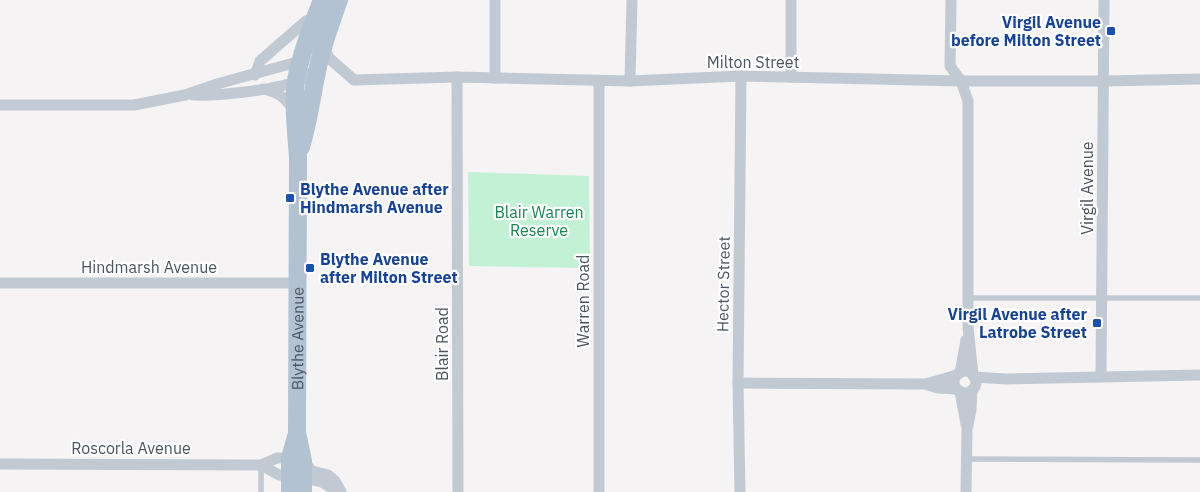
<svg xmlns="http://www.w3.org/2000/svg" width="1200" height="492" font-family="'IBM Plex Sans',sans-serif">
<style>
.green{fill:#c3f1d5}
.lines{fill:none;stroke-linecap:round;stroke-linejoin:round}
.lane{stroke:#c1cad2;stroke-width:5.5}
.street{stroke:#c1cad2;stroke-width:11}
.primary{stroke:#b3c2d1;stroke-width:18}
.transit-dot{fill:#1a4fb4;stroke:#fff;stroke-width:2}
.labels{text-anchor:middle;stroke-width:4.5;stroke-linejoin:round;paint-order:stroke}
.transit-label{font-size:16px;font-weight:bold;fill:#164399;stroke:#fff;text-anchor:end}
.street-label{font-size:16px;fill:#4a5661;stroke:#fff}
.park-label{font-size:16px;fill:#17864f;stroke:#fff}
</style>
<rect width="100%" height="100%" fill="#f5f3f3"/>
<!-- green -->
<polygon class="green" points="468,172 589,176 590,268 469,266"/>
<g class="lines">
<!-- lane -->
<g class="lane">
<polyline points="967,298 1200,298"/>
<polyline points="967,459 1200,460"/>
<polyline points="261,492 261,465"/>
</g>
<!-- street -->
<g class="street">
<polyline points="951,0 950,66 961,81 968,101 968,327 973,375"/>
<polyline points="324,46 329,58 354,80 457,77 630,81 741,76 961,81 1104,81 1200,79"/>
<polyline points="255,75 260,61 306,21 314,21"/>
<polyline points="457,77 458,492"/>
<polyline points="791,77 791,0"/>
<polyline points="495,78 495,0"/>
<polyline points="599,81 599,492"/>
<polyline points="630,81 632,0"/>
<path d="M263,89C280,93 284,97 294,110"/>
<path d="M193,95C221,96 278,90 303,79C309,77 313,71 318,66"/>
<polyline points="0,105 134,105 185,95 217,84 301,61"/>
<polyline points="0,283 298,283"/>
<circle cx="965" cy="382" r="11"/>
<polyline points="960,373 966,340"/>
<polyline points="1101,376 1104,0"/>
<polyline points="974,377 1006,379 1200,375"/>
<polyline points="738,383 924,384 938,388 957,389"/>
<polyline points="926,384 957,375"/>
<polyline points="960,391 966,424"/>
<polyline points="0,464 261,465 277,458 290,458 303,461 312,471 328,475 335,481 341,492"/>
<polyline points="261,465 279,475 290,475 322,482 338,492"/>
<polyline points="740,492 738,383 741,76"/>
<polyline points="966,492 967,430 971,410 972,390"/>
</g>
<!-- primary -->
<g class="primary">
<path d="M301,147C309,121 312,94 318,67C323,44 331,22 339,0"/>
<polyline points="290,492 290,458 296,437"/>
<path id="s1" d="M303,492V461L297,432L298,157C296,132 293,105 296,80C301,53 312,26 322,0"/>
</g>
</g>
<!-- markers -->
<g class="transit-dot">
<rect x="1106" y="26" width="10" height="10" rx="2.5"/>
<rect x="285" y="193" width="10" height="10" rx="2.5"/>
<rect x="305" y="263" width="10" height="10" rx="2.5"/>
<rect x="1092" y="318" width="10" height="10" rx="2.5"/>
</g>
<g class="labels">
<!-- transit labels -->
<g class="transit-label">
<text x="1101" y="28">Virgil Avenue<tspan x="1101" dy="18">before Milton Street</tspan></text>
<text x="300" y="195" text-anchor="start">Blythe Avenue after<tspan x="300" dy="18">Hindmarsh Avenue</tspan></text>
<text x="320" y="265" text-anchor="start">Blythe Avenue<tspan x="320" dy="18">after Milton Street</tspan></text>
<text x="1087" y="320">Virgil Avenue after<tspan x="1087" dy="18">Latrobe Street</tspan></text>
</g>
<!-- street labels -->
<g class="street-label">
<text x="753" y="68">Milton Street</text>
<text transform="translate(1087 188) rotate(-90)" y="6">Virgil Avenue</text>
<text x="149" y="273">Hindmarsh Avenue</text>
<text transform="translate(723 284) rotate(-89)" y="6">Hector Street</text>
<text transform="translate(583 301) rotate(-90)" y="6">Warren Road</text>
<text dy="6" stroke="none"><textPath href="#s1" startOffset="154">Blythe Avenue</textPath></text>
<text transform="translate(442 344) rotate(-90)" y="6">Blair Road</text>
<text x="131" y="454">Roscorla Avenue</text>
</g>
<!-- park labels -->
<g class="park-label">
<text x="539" y="218">Blair Warren<tspan x="539" dy="18">Reserve</tspan></text>
</g>
</g>
</svg>
